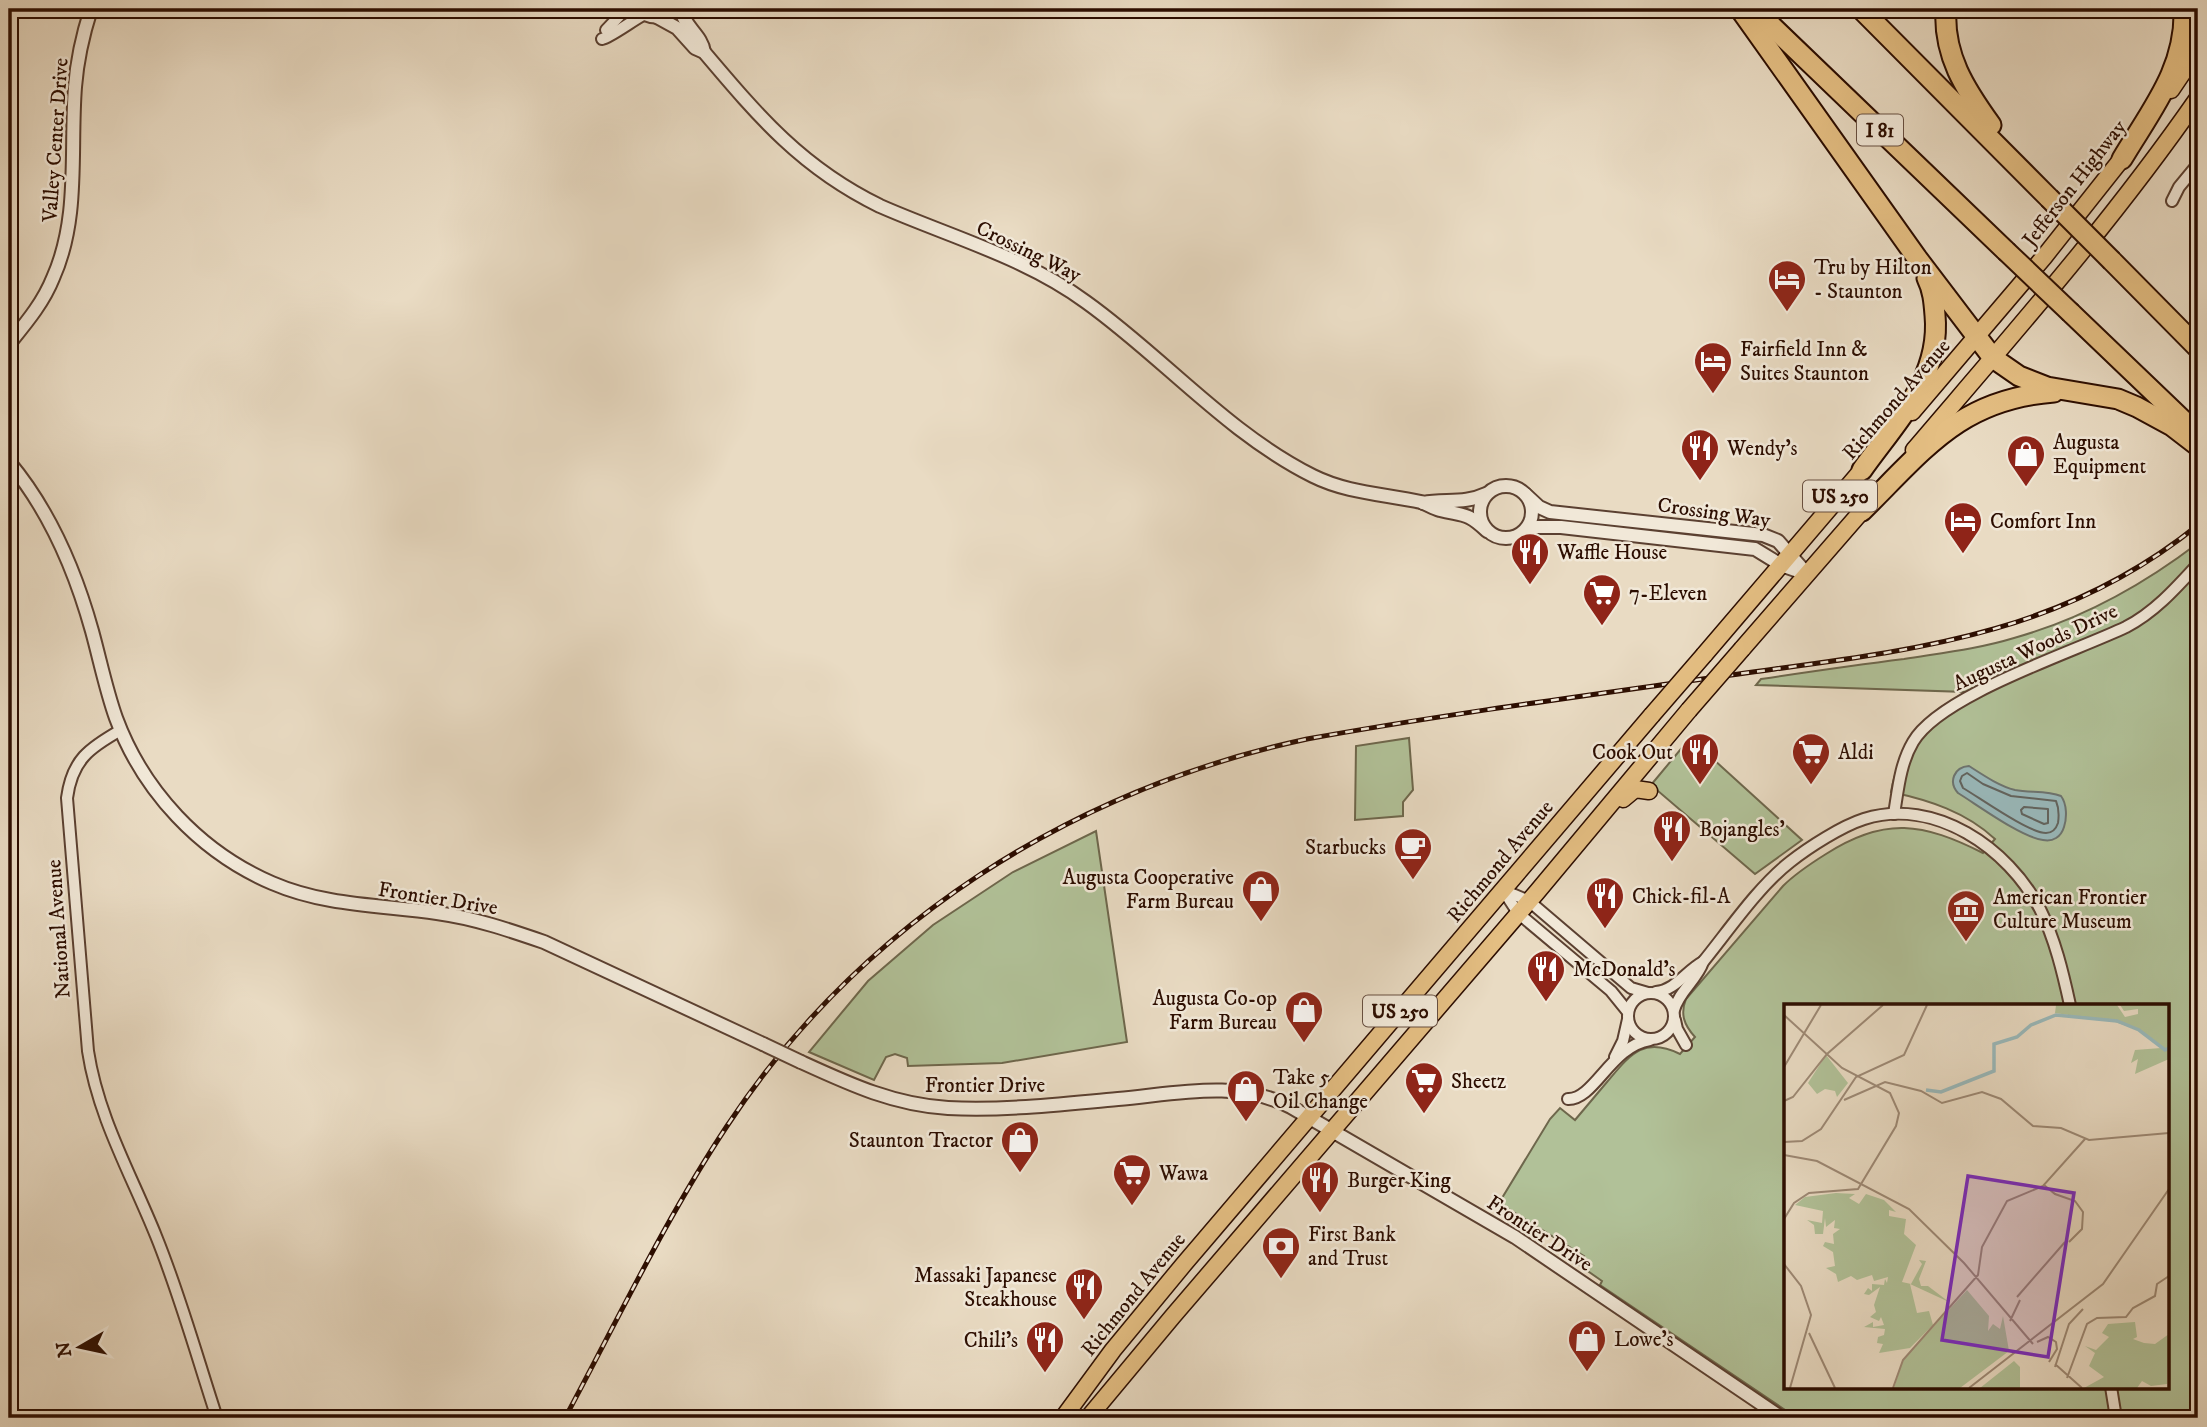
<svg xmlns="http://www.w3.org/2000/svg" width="2207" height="1427" font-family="'IM FELL DW Pica',serif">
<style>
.green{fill:#b1c198;stroke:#6e674c;stroke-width:2;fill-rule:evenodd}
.water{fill:#99b9bb;stroke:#6d7470;stroke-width:2}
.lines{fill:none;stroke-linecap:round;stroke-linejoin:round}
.shore{stroke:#62635e;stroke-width:2}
.minor-casing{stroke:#5b4031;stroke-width:14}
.tertiary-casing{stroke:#5b4031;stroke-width:16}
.primary-casing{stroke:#2c0d00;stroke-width:19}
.motorway-casing{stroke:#2c0d00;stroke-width:23}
.minor{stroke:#f1e8d8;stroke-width:10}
.tertiary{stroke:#f1e8d8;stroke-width:12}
.primary{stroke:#e4be82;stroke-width:16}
.motorway{stroke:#e4be82;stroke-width:19}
.rail-casing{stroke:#2c0d00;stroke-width:5}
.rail{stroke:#f1e8d8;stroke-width:2.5;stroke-dasharray:8;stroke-linecap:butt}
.tertiary-bridge-casing{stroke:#5b4031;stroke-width:16;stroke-linecap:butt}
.primary-bridge-casing{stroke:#2c0d00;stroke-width:19;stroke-linecap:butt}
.motorway-bridge-casing{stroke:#2c0d00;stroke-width:23;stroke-linecap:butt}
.tertiary-bridge{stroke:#f1e8d8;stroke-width:12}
.primary-bridge{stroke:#e4be82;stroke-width:16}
.motorway-bridge{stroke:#e4be82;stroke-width:19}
.labels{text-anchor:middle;stroke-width:5;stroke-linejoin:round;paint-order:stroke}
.shield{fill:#f1e8d8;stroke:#674f41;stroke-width:2}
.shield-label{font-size:19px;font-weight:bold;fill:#2c0d00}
.street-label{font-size:21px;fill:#2c0d00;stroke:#f1e8d8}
.poi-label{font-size:21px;fill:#2c0d00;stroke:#f1e8d8;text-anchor:start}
.inset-river{fill:none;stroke:#99b9bb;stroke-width:3.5}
.inset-road{fill:none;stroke:#9d8975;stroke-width:2}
.view{fill:#7b2cbf;fill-opacity:0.15;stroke:#7b2cbf;stroke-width:3.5}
.inset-edge{fill:none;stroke:#2c0d00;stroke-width:3.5}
</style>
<rect width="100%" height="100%" fill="#e9dbc3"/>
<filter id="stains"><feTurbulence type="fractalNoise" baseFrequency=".00286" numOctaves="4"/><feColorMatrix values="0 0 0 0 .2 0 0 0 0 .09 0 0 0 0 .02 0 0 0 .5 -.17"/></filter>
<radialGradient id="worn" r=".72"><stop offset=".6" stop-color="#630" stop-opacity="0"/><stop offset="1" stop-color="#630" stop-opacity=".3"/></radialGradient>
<!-- green -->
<g class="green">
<path d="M2198,543V1418H1797L1600,1285L1602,1281L1579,1265L1584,1256L1499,1203L1550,1119L1560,1108L1575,1120C1586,1107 1596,1095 1607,1082C1630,1055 1643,1036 1680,1054L1695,1037C1684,1025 1680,1014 1686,999L1783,886C1796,873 1810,864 1826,854C1885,816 1923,823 1983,853L1995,839C1966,812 1929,800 1891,792C1896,762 1913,730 1937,710C1946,703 1957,699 1965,692L1756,685L1761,679C1808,672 1856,665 1904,659C1941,653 1978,649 2014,638C2082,619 2143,585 2198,543ZM1785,1005H2167V1387H1785Z"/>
<polygon points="1409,738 1413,790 1403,802 1403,816 1355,820 1356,746"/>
<polygon points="1690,738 1802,840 1755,874 1651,785"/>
<polygon points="1096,831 1127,1042 1002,1063 908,1066 907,1058 895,1054 886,1057 874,1080 809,1052 868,981 933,925 1013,872"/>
</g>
<!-- water -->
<path class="water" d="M1969,766C1983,775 1999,786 2015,790C2030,793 2047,790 2061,796C2067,804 2067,818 2064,827C2061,837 2053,842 2043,840C2021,837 1979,806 1958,793C1948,782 1954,767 1969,766Z"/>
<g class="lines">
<!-- shore -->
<g class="shore">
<path d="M1967,773L1983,784L2011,796L2056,801C2059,808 2059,816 2058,823C2056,829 2053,833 2046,833C2029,833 1980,798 1963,788L1960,781L1962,776Z"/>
<polygon points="2024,807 2048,809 2048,823 2044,824 2022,814 2021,810"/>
</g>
<defs>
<g id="minor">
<polyline points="606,30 626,9"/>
<path d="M602,39C611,37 633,20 645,14"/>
<polyline points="2172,201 2179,187 2198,164"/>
<path d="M121,730C89,748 72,760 67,798L88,1051C98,1117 131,1174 156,1236C180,1295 197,1357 217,1418"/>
<path d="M1894,814C1898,790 1900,764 1913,742C1940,695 2074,652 2126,627C2155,612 2177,587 2198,564"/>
<polyline points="1503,890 1529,901 1631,988 1648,993"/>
<polyline points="1503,890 1518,913 1611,991 1628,1012"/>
<path d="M1656,992C1676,990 1686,971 1703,962"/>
<circle cx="1651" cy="1016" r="23"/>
<path d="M1674,1010C1679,991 1697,980 1703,962C1729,930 1758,887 1790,862C1809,847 1842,826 1864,819C1935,797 2008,848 2040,909C2055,939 2063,973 2070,1005"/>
<polyline points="1675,1020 1677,1029 1686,1045"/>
<polyline points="1615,1057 1623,1041 1628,1019"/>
<path d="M1568,1099C1594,1100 1611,1046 1650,1040"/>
<polyline points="2111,1387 2116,1418"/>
</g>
<g id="tertiary">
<path d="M638,9C649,19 662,19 673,9"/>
<path d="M681,9C683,26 702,35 704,52"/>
<path d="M657,17L677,28L695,48L704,52C759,117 802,168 880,206C948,236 1025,257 1086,302C1163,357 1227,433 1313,476C1347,493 1384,494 1421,502C1427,504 1433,508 1440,510C1464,516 1467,512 1487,531"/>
<path d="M9,344C26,323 43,303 53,278C80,218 70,151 75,87C77,61 83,34 91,9"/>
<path d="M9,462C50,511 75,570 92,631C100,660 106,690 116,718C143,791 200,852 272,883C325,906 381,905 437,913C474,918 509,930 544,942L763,1044"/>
<circle cx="1506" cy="512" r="26"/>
<polyline points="1525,494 1539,507 1550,512 1763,535 1778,541 1807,574"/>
<path d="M1423,503C1445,499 1465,504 1486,494"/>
<polyline points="1525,531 1537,527 1561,527 1755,549 1781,565 1807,574"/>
<path d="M801,1062C849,1084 894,1105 948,1108C1004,1111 1062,1104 1118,1099C1176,1094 1236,1079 1291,1107L1515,1237L1782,1418"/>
</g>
<g id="primary">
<polyline points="2171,90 2198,50"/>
<polyline points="1912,412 2044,257 2128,151"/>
<path d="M1914,450C2012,335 2112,222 2198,98"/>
<polyline points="1742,649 1868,504"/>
<polyline points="1704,655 1868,463"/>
<polyline points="1623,799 1635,789 1649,791"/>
<polyline points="1063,1418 1113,1350 1184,1264 1652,715"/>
<polyline points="1088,1418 1173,1316 1537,892 1689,710"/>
</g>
<g id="motorway">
<polyline points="1740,9 1917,258 1993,358 2019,376 2047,387 2118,399 2137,407 2172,426 2198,446"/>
<polyline points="1754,9 2006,251"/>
<polyline points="1861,9 2049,198"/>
<path d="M1946,9C1943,55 1965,89 1991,125"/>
<path d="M2122,159C2151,110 2186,69 2184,9"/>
<polyline points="2112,261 2198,348"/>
<polyline points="2071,313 2189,426"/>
<path d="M1862,470C1896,422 1941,378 1935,315C1934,302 1933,290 1927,278"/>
<path d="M1862,511C1925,449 1960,399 2054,392"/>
</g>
</defs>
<!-- minor casing -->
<use href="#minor" class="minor-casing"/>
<!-- tertiary casing -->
<use href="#tertiary" class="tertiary-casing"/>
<!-- primary casing -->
<use href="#primary" class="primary-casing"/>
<!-- motorway casing -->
<use href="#motorway" class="motorway-casing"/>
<!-- minor -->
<use href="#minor" class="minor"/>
<!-- tertiary -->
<use href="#tertiary" class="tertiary"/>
<!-- primary -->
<use href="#primary" class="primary"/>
<!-- motorway -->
<use href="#motorway" class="motorway"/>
<defs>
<path id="rail" d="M565,1418C617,1321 666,1218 727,1126C861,923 1071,790 1307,739C1440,715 1576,697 1710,678C1889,652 2051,644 2198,525"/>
</defs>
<!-- rail casing -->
<use href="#rail" class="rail-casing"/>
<!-- rail -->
<use href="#rail" class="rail"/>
<defs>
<polyline id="tertiary-bridge" points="763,1044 801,1062"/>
<g id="primary-bridge">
<polyline points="1689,710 1742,649"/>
<polyline points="1652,715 1704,655"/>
</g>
<g id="motorway-bridge">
<polyline points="2049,198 2112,261"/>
<polyline points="2006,251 2071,313"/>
</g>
</defs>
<!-- tertiary-bridge casing -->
<use href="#tertiary-bridge" class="tertiary-bridge-casing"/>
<!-- primary-bridge casing -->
<use href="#primary-bridge" class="primary-bridge-casing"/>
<!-- motorway-bridge casing -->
<use href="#motorway-bridge" class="motorway-bridge-casing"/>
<!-- tertiary-bridge -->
<use href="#tertiary-bridge" class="tertiary-bridge"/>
<!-- primary-bridge -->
<use href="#primary-bridge" class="primary-bridge"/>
<!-- motorway-bridge -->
<use href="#motorway-bridge" class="motorway-bridge"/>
</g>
<!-- icons -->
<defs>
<symbol id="hotel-pin" viewBox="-11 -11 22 30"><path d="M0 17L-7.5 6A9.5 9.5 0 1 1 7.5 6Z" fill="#8f2418" stroke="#f1e8d8"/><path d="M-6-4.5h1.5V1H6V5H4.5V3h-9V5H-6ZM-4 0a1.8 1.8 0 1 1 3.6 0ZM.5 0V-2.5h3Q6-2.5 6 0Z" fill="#fff"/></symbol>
<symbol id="restaurant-pin" viewBox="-11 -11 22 30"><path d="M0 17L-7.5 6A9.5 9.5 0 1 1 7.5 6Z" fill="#8f2418" stroke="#f1e8d8"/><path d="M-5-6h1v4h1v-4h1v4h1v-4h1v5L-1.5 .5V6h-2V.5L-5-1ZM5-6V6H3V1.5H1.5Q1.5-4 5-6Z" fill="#fff"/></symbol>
<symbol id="shop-pin" viewBox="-11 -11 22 30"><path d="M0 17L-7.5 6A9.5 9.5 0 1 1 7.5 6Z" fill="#8f2418" stroke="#f1e8d8"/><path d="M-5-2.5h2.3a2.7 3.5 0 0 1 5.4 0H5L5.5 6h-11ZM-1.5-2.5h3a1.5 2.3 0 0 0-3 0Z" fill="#fff"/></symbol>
<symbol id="supermarket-pin" viewBox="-11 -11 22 30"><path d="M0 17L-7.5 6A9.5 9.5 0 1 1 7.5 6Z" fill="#8f2418" stroke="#f1e8d8"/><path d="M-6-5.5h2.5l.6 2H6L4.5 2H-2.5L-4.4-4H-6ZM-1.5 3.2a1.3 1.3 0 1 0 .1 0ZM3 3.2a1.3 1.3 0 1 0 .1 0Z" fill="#fff"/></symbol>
<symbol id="cafe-pin" viewBox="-11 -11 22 30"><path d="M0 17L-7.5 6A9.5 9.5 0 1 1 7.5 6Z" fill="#8f2418" stroke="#f1e8d8"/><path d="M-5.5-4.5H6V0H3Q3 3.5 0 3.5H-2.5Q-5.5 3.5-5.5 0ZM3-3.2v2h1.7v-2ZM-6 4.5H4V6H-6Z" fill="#fff"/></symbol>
<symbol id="museum-pin" viewBox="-11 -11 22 30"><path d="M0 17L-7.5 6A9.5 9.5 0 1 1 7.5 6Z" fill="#8f2418" stroke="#f1e8d8"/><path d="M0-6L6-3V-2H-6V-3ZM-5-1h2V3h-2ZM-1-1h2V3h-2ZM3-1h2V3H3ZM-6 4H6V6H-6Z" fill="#fff"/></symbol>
<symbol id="bank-pin" viewBox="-11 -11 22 30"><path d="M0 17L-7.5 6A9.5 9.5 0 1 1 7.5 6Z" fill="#8f2418" stroke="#f1e8d8"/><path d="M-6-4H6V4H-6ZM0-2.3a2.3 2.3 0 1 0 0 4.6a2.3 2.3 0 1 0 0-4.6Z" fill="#fff"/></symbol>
</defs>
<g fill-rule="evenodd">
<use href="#hotel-pin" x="1765" y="257" width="44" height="60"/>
<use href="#hotel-pin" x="1691" y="339" width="44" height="60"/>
<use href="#restaurant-pin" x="1678" y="426" width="44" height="60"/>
<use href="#shop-pin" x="2004" y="432" width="44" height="60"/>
<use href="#hotel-pin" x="1941" y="499" width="44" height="60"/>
<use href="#restaurant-pin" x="1508" y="530" width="44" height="60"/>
<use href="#supermarket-pin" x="1580" y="571" width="44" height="60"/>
<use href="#restaurant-pin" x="1678" y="730" width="44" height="60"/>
<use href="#supermarket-pin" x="1789" y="730" width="44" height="60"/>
<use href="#restaurant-pin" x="1650" y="807" width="44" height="60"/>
<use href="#cafe-pin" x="1391" y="825" width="44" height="60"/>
<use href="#shop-pin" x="1239" y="867" width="44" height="60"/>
<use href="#restaurant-pin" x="1583" y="874" width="44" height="60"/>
<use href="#museum-pin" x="1944" y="887" width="44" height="60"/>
<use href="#restaurant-pin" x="1524" y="947" width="44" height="60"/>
<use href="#shop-pin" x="1282" y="988" width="44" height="60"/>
<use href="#supermarket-pin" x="1402" y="1059" width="44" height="60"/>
<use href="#shop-pin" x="1224" y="1067" width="44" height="60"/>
<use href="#shop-pin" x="998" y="1118" width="44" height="60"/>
<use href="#supermarket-pin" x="1110" y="1151" width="44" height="60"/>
<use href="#restaurant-pin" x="1298" y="1158" width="44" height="60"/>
<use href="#bank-pin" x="1259" y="1224" width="44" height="60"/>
<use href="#restaurant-pin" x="1062" y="1265" width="44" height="60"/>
<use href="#shop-pin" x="1565" y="1317" width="44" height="60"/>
<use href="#restaurant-pin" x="1023" y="1318" width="44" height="60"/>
</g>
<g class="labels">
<!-- shield labels -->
<g class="shield">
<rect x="1857" y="114.5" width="46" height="31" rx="5"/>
<rect x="1803" y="480.5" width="74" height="31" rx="5"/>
<rect x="1363" y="995.5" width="74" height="31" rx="5"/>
</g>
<g class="shield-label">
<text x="1880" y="137">I 81</text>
<text x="1840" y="503">US 250</text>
<text x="1400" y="1018">US 250</text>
</g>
<!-- street labels -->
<g class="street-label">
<text transform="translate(55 140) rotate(-86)" y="7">Valley Center Drive</text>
<text transform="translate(2074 183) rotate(-52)" y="7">Jefferson Highway</text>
<text transform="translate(1029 251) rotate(26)" y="7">Crossing Way</text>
<text transform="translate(1896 399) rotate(-49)" y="7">Richmond Avenue</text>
<text transform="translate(1714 512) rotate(8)" y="7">Crossing Way</text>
<text transform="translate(2035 647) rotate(-25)" y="7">Augusta Woods Drive</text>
<text transform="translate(1500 861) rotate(-50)" y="7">Richmond Avenue</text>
<text transform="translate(438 898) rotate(9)" y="7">Frontier Drive</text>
<text transform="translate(58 929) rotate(-94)" y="7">National Avenue</text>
<text x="985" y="1092">Frontier Drive</text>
<text transform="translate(1540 1233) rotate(33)" y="7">Frontier Drive</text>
<text transform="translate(1133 1294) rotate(-51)" y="7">Richmond Avenue</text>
</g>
<!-- poi labels -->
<g class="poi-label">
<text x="1814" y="274">Tru by Hilton<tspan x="1814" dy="24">- Staunton</tspan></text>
<text x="1740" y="356">Fairfield Inn &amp;<tspan x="1740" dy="24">Suites Staunton</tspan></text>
<text x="2053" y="449">Augusta<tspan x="2053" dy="24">Equipment</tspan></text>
<text x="1727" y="455">Wendy's</text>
<text x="1990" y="528">Comfort Inn</text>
<text x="1557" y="559">Waffle House</text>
<text x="1629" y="600">7-Eleven</text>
<text x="1673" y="759" text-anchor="end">Cook Out</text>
<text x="1838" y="759">Aldi</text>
<text x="1699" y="836">Bojangles'</text>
<text x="1386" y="854" text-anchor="end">Starbucks</text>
<text x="1234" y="884" text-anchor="end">Augusta Cooperative<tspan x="1234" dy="24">Farm Bureau</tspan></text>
<text x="1632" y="903">Chick-fil-A</text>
<text x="1993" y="904">American Frontier<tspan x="1993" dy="24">Culture Museum</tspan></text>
<text x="1573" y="976">McDonald's</text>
<text x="1277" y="1005" text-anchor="end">Augusta Co-op<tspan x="1277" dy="24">Farm Bureau</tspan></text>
<text x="1273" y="1084">Take 5<tspan x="1273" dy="24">Oil Change</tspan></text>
<text x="1451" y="1088">Sheetz</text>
<text x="993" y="1147" text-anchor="end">Staunton Tractor</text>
<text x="1159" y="1180">Wawa</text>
<text x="1347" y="1187">Burger King</text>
<text x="1308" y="1241">First Bank<tspan x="1308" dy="24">and Trust</tspan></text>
<text x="1057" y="1282" text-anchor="end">Massaki Japanese<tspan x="1057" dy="24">Steakhouse</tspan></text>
<text x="1614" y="1346">Lowe's</text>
<text x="1018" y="1347" text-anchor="end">Chili's</text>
</g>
</g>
<!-- overview -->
<g transform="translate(1784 1004)">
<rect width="385" height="385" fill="#e9dbc3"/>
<path d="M272,1H333L341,13L354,10V5L340,7L336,1H385V55L351,70L354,55L347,59L351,46L377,44L354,26L331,18L271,9ZM42,51L64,79L53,93L51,87L41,85L33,90L24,79ZM52,189L71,190L65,194L75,200L82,190L100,196L112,208L105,206V212L122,215L120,230L132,241L118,278L127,280L138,260L135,256L142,257L135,275L137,282H144L165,298L126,280L133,309L145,307L149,321L126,344L95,349L99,340L93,339L94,333L100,331L101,325L80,323L89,318V323L100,321L97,313L95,317L86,313L92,308L90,301L96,283L85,291L80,290L84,284L88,287V280L100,281L101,275L103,279L104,273L90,277L88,271L73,276L67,272L54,278L52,270L42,264L51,262L49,248L39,242L41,238L50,240L49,230L56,225L50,224L51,216L42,223L41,214L39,230H31L30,221L23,216L38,219L39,207L11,201L21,193ZM183,286L205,312L204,327L209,320L216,325L219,312L225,347L176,384H110L119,356ZM351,318L353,333L349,335L360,339L371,340L385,330L383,380L367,382L358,377L353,384H300L320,373L305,362L311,349L301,342L312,346L325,333L318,329L324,320ZM230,357L236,363V384H196Z" fill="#b1c198"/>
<path class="inset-river" d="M142,86L157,88L210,67V40L233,33L247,21L272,11L333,17L355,26L381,46L385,44"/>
<path class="inset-road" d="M0,11L58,64L106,89L115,109L112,122L74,185L25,189L10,199L0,215M0,63L37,1M60,96L101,78L137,87L158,99L198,88L217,95L249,122L277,124L305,136L385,129M0,97L9,93L43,50L99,1M0,138L18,137L37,125L72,73L120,51L143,1M0,151L33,157L125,205L180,259L249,340M260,181L271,190L291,197L299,208L298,225L285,238M0,260L17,282L27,311L6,384M233,293L281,238M226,317L236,296M25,329L51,384M253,338L264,333L272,338L273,345L265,358M271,360L298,384M271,363L285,320L299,305M283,374L303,320L313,314L342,313L349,304L371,292L373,280L385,272M109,384L119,356L194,271L198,243L223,197L259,182L301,135M185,384L319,280L385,185"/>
<path class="view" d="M184,172L290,189L264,353L158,336Z"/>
<rect width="385" height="385" class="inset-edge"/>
</g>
<!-- margin -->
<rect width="2207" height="1427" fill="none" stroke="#e9dbc3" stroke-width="35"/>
<rect x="10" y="10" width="2186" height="1406" fill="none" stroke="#2c0d00" stroke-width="3.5"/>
<rect x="18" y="18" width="2172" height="1392" fill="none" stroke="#2c0d00" stroke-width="2"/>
<!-- north arrow -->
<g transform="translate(80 1347) rotate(261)" stroke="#f1e8d8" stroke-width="5" paint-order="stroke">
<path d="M0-5L12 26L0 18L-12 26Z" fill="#2c0d00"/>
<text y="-10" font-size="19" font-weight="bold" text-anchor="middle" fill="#2c0d00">N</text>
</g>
<rect width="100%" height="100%" filter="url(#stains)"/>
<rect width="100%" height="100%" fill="url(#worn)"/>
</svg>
